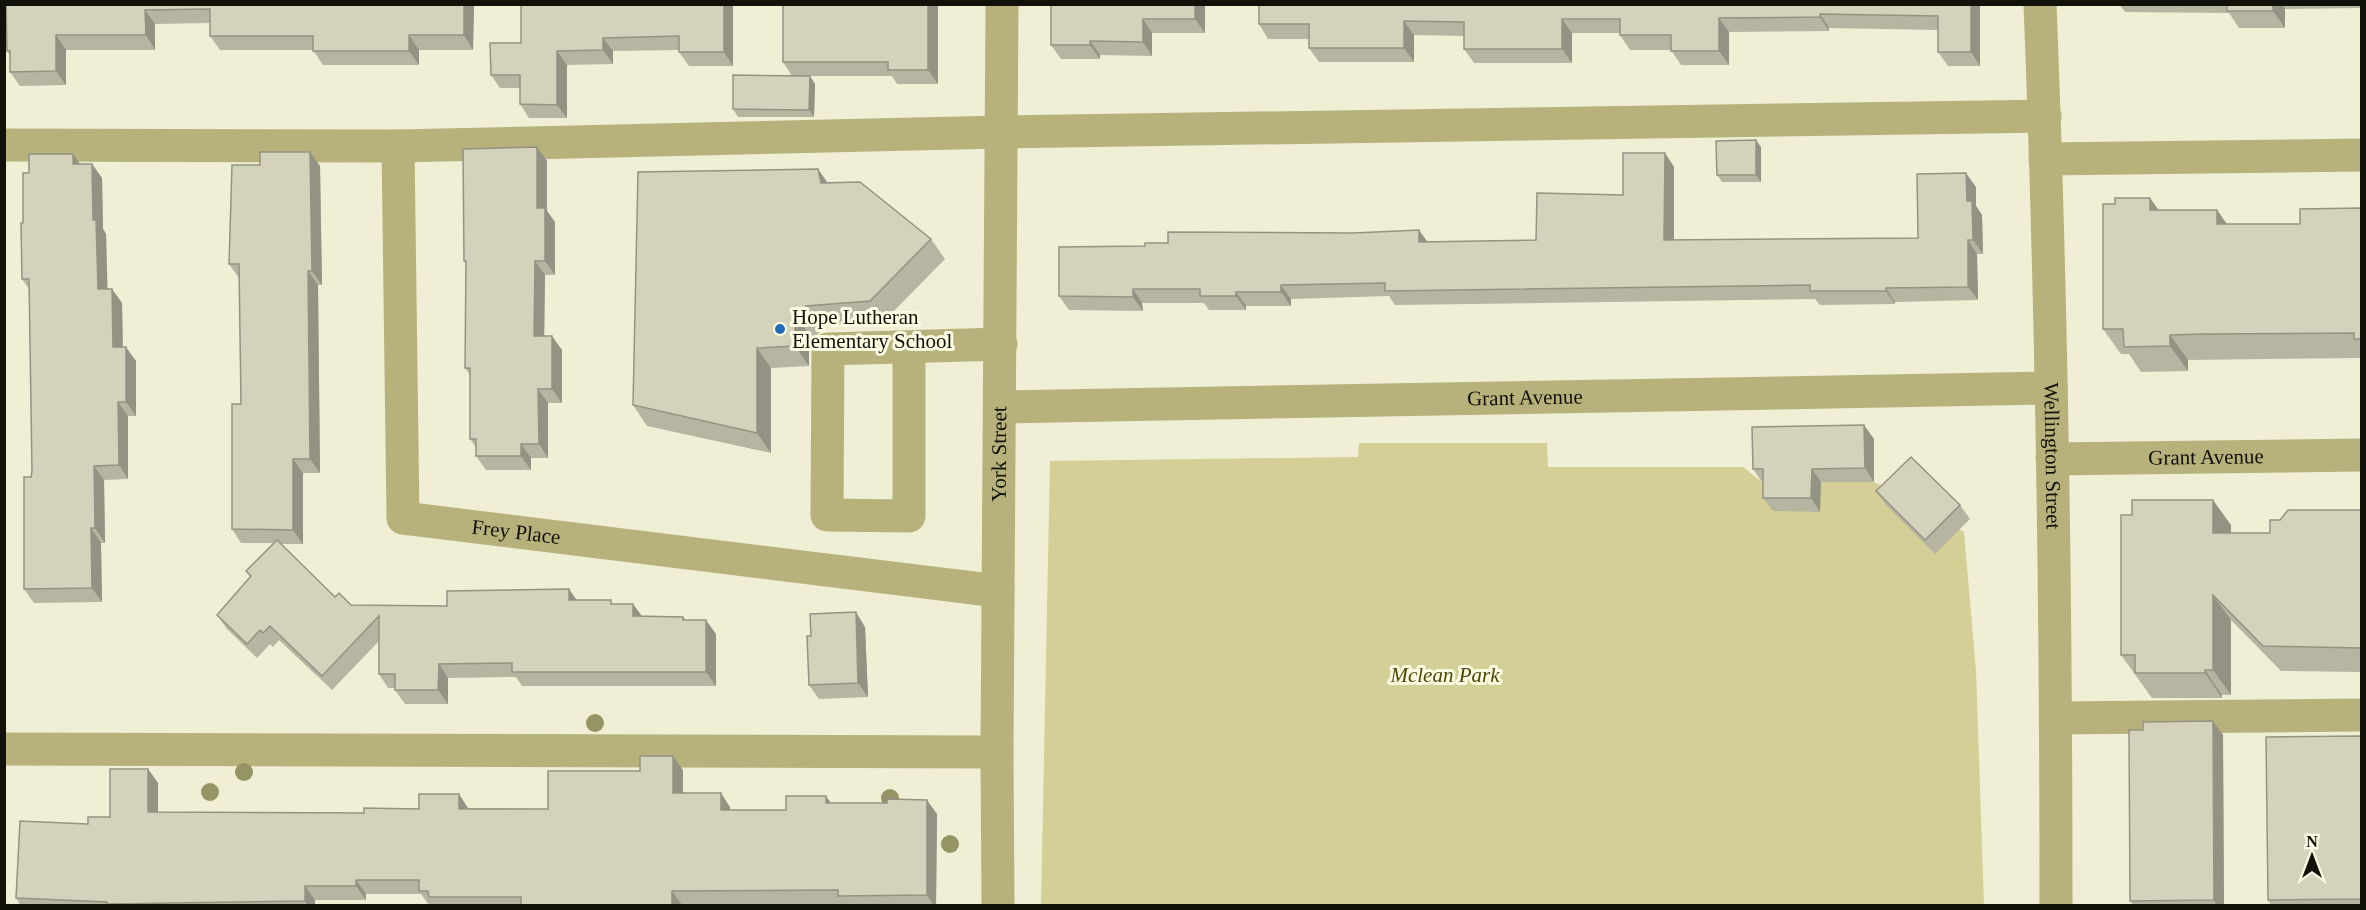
<svg xmlns="http://www.w3.org/2000/svg" width="2366" height="910" font-family="Georgia,serif">
<style>
.green{fill:#d3cf96}
.lines{fill:none;stroke-linecap:round;stroke-linejoin:round}
.minor{stroke:#b7b27c;stroke-width:33}
.tree{fill:#969364}
.wall{fill:#b6b5a1}
.shaded-wall{fill:#949383}
.building{fill:#d4d2bb;stroke:#949383;stroke-width:1.5}
.poi-dot{fill:#226bbb;stroke:#fdfce3;stroke-width:2}
.labels{text-anchor:middle;stroke-width:6;stroke-linejoin:round;paint-order:stroke}
.poi-label{font-size:21px;fill:#121109;stroke:#fdfce3;text-anchor:start}
.street-label{font-size:21px;fill:#121109;stroke:#fdfce3}
.park-label{font-size:21px;font-style:italic;fill:#4d4707;stroke:#fdfce3}
</style>
<rect width="100%" height="100%" fill="#f0efd6"/>
<!-- green -->
<polygon class="green" points="1359,443 1547,443 1548,467 1743,467 1762,482 1874,482 1964,532 1976,671 1984,905 1041,906 1050,461 1358,457"/>
<g class="lines">
<!-- minor -->
<g class="minor">
<path id="s1" d="M2040,4C2052,305 2056,605 2056,906"/>
<polyline points="4,145 398,146 1001,132 2045,116"/>
<path id="s2" d="M398,146L403,518L998,591"/>
<polyline points="2045,159 2362,155"/>
<polyline points="909,347 909,516 827,515 828,349 1001,344"/>
<path id="s3" d="M1000,407L2051,388"/>
<path id="s4" d="M2052,459L2362,455"/>
<polyline points="2056,718 2362,715"/>
<polyline points="4,749 997,752"/>
<path id="s5" d="M998,906L997,752L1002,4"/>
</g>
</g>
<!-- trees -->
<g class="tree">
<circle cx="595" cy="723" r="9"/>
<circle cx="244" cy="772" r="9"/>
<circle cx="210" cy="792" r="9"/>
<circle cx="890" cy="798" r="9"/>
<circle cx="950" cy="844" r="9"/>
</g>
<!-- wall -->
<g class="wall">
<polygon points="6,4 474,4 473,50 419,50 419,65 323,65 313,50 220,50 210,36 210,23 155,24 155,50 66,50 66,85 20,86 10,72 10,55 7,51"/>
<polygon points="733,4 733,66 689,66 679,52 679,50 613,51 613,64 567,65 567,118 529,118 520,104 520,88 500,88 491,75 521,43"/>
<polygon points="938,4 938,84 897,84 892,76 792,76 783,62"/>
<polygon points="1051,4 1205,4 1205,33 1152,33 1152,56 1100,55 1100,59 1061,59 1051,45"/>
<polygon points="1980,4 1980,66 1948,66 1938,52 1938,30 1829,28 1829,31 1729,32 1729,65 1681,65 1671,50 1630,50 1620,35 1620,33 1572,33 1572,63 1474,63 1464,49 1464,36 1414,35 1414,62 1319,62 1309,48 1309,39 1268,39 1259,24"/>
<polygon points="2119,4 2361,4 2361,8 2285,9 2285,28 2239,28 2229,13 2125,12"/>
<polygon points="815,84 814,117 738,117 733,109"/>
<polygon points="537,147 547,161 547,211 555,222 555,275 545,275 544,336 562,350 562,403 548,403 548,458 531,458 531,470 486,470 476,456 476,447 470,439 470,375 465,368 466,264 464,261"/>
<polygon points="1761,147 1761,182 1722,182 1717,175"/>
<polygon points="310,152 320,166 322,285 318,285 320,473 303,473 303,544 281,544 335,597 351,605 447,606 569,589 577,600 614,604 633,604 642,616 683,617 686,620 716,634 716,686 522,686 516,677 448,678 448,704 405,704 395,690 395,688 388,688 379,674 379,641 332,690 279,640 273,647 270,644 257,658 227,629 217,615 251,577 246,571 273,543 241,543 232,529 241,404 239,278 229,264 260,165"/>
<polygon points="1665,153 1674,167 1674,240 1918,238 1976,187 1976,206 1982,215 1983,254 1977,254 1978,300 1895,302 1895,304 1820,305 1815,299 1395,305 1389,296 1291,299 1291,306 1246,306 1246,310 1209,310 1204,303 1142,303 1143,311 1069,310 1059,296 1427,242 1536,240 1623,195"/>
<polygon points="80,164 92,164 102,178 103,229 106,234 107,289 112,289 122,303 123,347 136,361 136,416 128,416 128,479 104,480 105,543 101,543 102,602 34,603 24,589 32,471 29,289 22,279 23,223 29,173"/>
<polygon points="827,183 931,239 945,259 884,321 820,326 820,332 812,339 809,348 809,366 771,368 771,453 647,426 633,405"/>
<polygon points="2361,208 2361,358 2188,360 2188,371 2141,372 2129,354 2121,354 2103,329 2159,210 2217,210 2227,224 2300,224"/>
<polygon points="1874,439 1874,482 1821,482 1820,512 1773,511 1763,498 1763,482 1762,482 1753,469"/>
<polygon points="1876,491 1960,505 1970,519 1935,554 1886,505"/>
<polygon points="2361,510 2361,672 2281,671 2231,620 2231,695 2222,695 2222,698 2152,698 2121,655 2231,525 2231,533 2270,533 2280,520"/>
<polygon points="865,627 868,697 819,699 809,685 811,636"/>
<polygon points="2213,721 2223,735 2224,906 2134,906 2130,901 2143,730"/>
<polygon points="2361,736 2361,906 2272,906 2268,900"/>
<polygon points="148,769 158,783 158,812 364,813 419,809 468,808 548,809 640,771 683,770 683,793 730,807 730,810 786,810 831,803 937,814 936,906 845,906 844,904 682,905 682,906 435,906 429,905 421,894 366,894 366,900 315,900 315,906 21,906 16,898 88,824 110,817"/>
</g>
<!-- shaded-wall -->
<g class="shaded-wall">
<polygon points="464,4 474,4 473,50 464,35"/>
<polygon points="724,4 733,4 733,66 724,52"/>
<polygon points="928,4 938,4 938,84 928,70"/>
<polygon points="1195,4 1205,4 1205,33 1195,19"/>
<polygon points="1971,4 1980,4 1980,66 1971,52"/>
<polygon points="2273,4 2282,4 2285,9 2285,28 2273,11"/>
<polygon points="145,10 155,24 155,50 146,35"/>
<polygon points="1820,14 1829,28 1829,31 1820,17"/>
<polygon points="1719,18 1729,32 1729,65 1719,51"/>
<polygon points="1143,19 1152,33 1152,56 1143,42"/>
<polygon points="1562,19 1572,33 1572,63 1562,49"/>
<polygon points="1404,21 1414,35 1414,62 1404,48"/>
<polygon points="56,35 66,50 66,85 56,71"/>
<polygon points="409,35 419,50 419,65 409,51"/>
<polygon points="603,38 613,51 613,64 603,50"/>
<polygon points="1090,41 1100,55 1100,59 1090,45"/>
<polygon points="557,51 567,65 567,118 557,105"/>
<polygon points="810,76 815,84 814,117 809,110"/>
<polygon points="1756,140 1761,147 1761,182 1756,175"/>
<polygon points="537,147 547,161 547,211 555,222 555,275 545,261 537,208"/>
<polygon points="310,152 320,166 322,285 312,271"/>
<polygon points="1665,153 1674,167 1674,254 1664,240"/>
<polygon points="73,154 83,168 73,164"/>
<polygon points="92,164 102,178 103,229 106,234 108,304 98,289 93,220"/>
<polygon points="818,169 832,189 821,183"/>
<polygon points="1966,173 1976,187 1976,206 1982,215 1983,254 1973,240 1967,201"/>
<polygon points="2150,198 2168,223 2150,210"/>
<polygon points="2217,210 2234,235 2217,224"/>
<polygon points="1419,230 1429,244 1419,242"/>
<polygon points="1968,240 1977,254 1978,300 1968,287"/>
<polygon points="535,261 545,275 544,350 534,336"/>
<polygon points="308,271 318,285 320,473 310,459"/>
<polygon points="1281,285 1291,299 1291,306 1281,292"/>
<polygon points="1886,288 1895,302 1895,304 1886,291"/>
<polygon points="112,289 122,303 123,361 113,347"/>
<polygon points="1133,289 1142,303 1143,311 1133,297"/>
<polygon points="1236,292 1246,306 1246,310 1236,296"/>
<polygon points="806,306 820,326 820,332 806,312"/>
<polygon points="798,319 812,339 809,348 809,366 795,346 795,328"/>
<polygon points="2170,335 2188,360 2188,371 2170,346"/>
<polygon points="552,336 562,350 562,403 552,389"/>
<polygon points="126,347 136,361 136,416 126,402"/>
<polygon points="757,348 771,368 771,453 757,433"/>
<polygon points="538,389 548,403 548,458 539,444"/>
<polygon points="118,402 128,416 128,479 119,465"/>
<polygon points="1864,425 1874,439 1874,482 1865,468"/>
<polygon points="521,444 531,458 531,470 521,456"/>
<polygon points="293,459 303,473 303,544 293,530"/>
<polygon points="94,466 104,480 105,543 95,528"/>
<polygon points="1812,469 1821,482 1820,512 1811,498"/>
<polygon points="2213,500 2231,525 2231,558 2213,533"/>
<polygon points="91,528 101,543 102,602 92,588"/>
<polygon points="569,589 578,603 569,600"/>
<polygon points="2213,595 2231,620 2231,695 2213,670"/>
<polygon points="633,604 643,618 633,616"/>
<polygon points="856,612 865,627 868,697 858,683"/>
<polygon points="706,620 716,634 716,686 706,672"/>
<polygon points="439,664 448,678 448,704 438,690"/>
<polygon points="2205,670 2222,695 2222,698 2205,673"/>
<polygon points="2213,721 2223,735 2224,906 2217,906 2214,900"/>
<polygon points="673,756 683,770 683,807 673,793"/>
<polygon points="148,769 158,783 158,826 148,812"/>
<polygon points="721,793 730,807 730,824 721,810"/>
<polygon points="459,794 468,808 468,822 459,809"/>
<polygon points="826,796 836,810 826,803"/>
<polygon points="927,800 937,814 936,906 934,906 927,895"/>
<polygon points="356,880 366,894 366,900 356,886"/>
<polygon points="305,886 315,900 315,906 308,906 305,901"/>
<polygon points="672,891 682,905 682,906 672,906"/>
</g>
<!-- building -->
<g class="building">
<polygon points="6,4 464,4 464,35 409,35 409,51 313,51 313,36 210,36 210,9 145,10 146,35 56,35 56,71 10,72 10,51 7,51"/>
<polygon points="521,4 724,4 724,52 679,52 679,36 603,38 603,50 557,51 557,105 520,104 520,75 491,75 490,43 521,43"/>
<polygon points="783,4 928,4 928,70 888,70 888,62 783,62"/>
<polygon points="1051,4 1195,4 1195,19 1143,19 1143,42 1090,41 1090,45 1051,45"/>
<polygon points="1259,4 1971,4 1971,52 1938,52 1938,16 1820,14 1820,17 1719,18 1719,51 1671,51 1671,35 1620,35 1620,19 1562,19 1562,49 1464,49 1464,22 1404,21 1404,48 1309,48 1309,24 1259,24"/>
<rect x="2227" y="4" width="46" height="7"/>
<polygon points="733,75 810,76 809,110 733,109"/>
<polygon points="1756,140 1756,175 1717,175 1716,141"/>
<polygon points="537,147 537,208 545,208 545,261 535,261 534,336 552,336 552,389 538,389 539,444 521,444 521,456 476,456 476,439 470,439 470,368 465,368 466,261 464,261 463,149"/>
<polygon points="260,152 310,152 312,271 308,271 310,459 293,459 293,530 232,529 232,404 241,404 239,264 229,264 232,165 260,165"/>
<polygon points="1623,153 1665,153 1664,240 1918,238 1917,174 1966,173 1967,201 1972,201 1973,240 1968,240 1968,287 1886,288 1886,291 1810,291 1810,285 1385,291 1385,283 1281,285 1281,292 1236,292 1236,296 1200,296 1200,289 1133,289 1133,297 1059,296 1059,247 1145,246 1145,243 1168,243 1168,232 1353,233 1419,230 1419,242 1536,240 1537,193 1623,195"/>
<polygon points="29,154 73,154 73,164 92,164 93,220 96,220 98,289 112,289 113,347 126,347 126,402 118,402 119,465 94,466 95,528 91,528 92,588 24,589 24,477 31,477 32,471 29,279 22,279 21,223 23,223 23,173 29,173"/>
<polygon points="818,169 821,183 860,182 931,239 870,301 806,306 806,312 798,319 795,328 795,346 757,348 757,433 633,405 638,172"/>
<polygon points="2115,198 2150,198 2150,210 2217,210 2217,224 2300,224 2300,209 2361,208 2361,339 2354,339 2354,333 2205,334 2170,335 2170,346 2124,347 2123,329 2103,329 2103,204 2115,204"/>
<polygon points="1864,425 1865,468 1812,469 1811,498 1763,498 1763,469 1753,469 1752,427"/>
<polygon points="1911,457 1960,505 1925,540 1876,491"/>
<polygon points="2132,500 2213,500 2213,533 2270,533 2270,520 2280,520 2288,510 2361,510 2361,648 2263,646 2213,595 2213,670 2205,670 2205,673 2135,673 2135,655 2121,655 2121,515 2132,515"/>
<polygon points="277,540 335,597 339,593 351,605 447,606 447,591 569,589 569,600 611,600 611,604 633,604 633,616 683,617 683,620 706,620 706,672 512,672 512,663 439,664 438,690 395,690 395,674 379,674 379,616 322,676 270,626 263,633 260,630 247,644 217,615 251,576 246,571"/>
<polygon points="856,612 858,683 809,685 807,636 811,636 810,614"/>
<polygon points="2213,721 2214,900 2130,901 2129,730 2143,730 2143,722"/>
<polygon points="2361,736 2361,899 2268,900 2266,737"/>
<polygon points="640,756 673,756 673,793 721,793 721,810 786,810 786,796 826,796 826,803 887,803 887,799 927,800 927,895 838,896 838,890 672,891 672,905 521,906 521,897 429,897 428,891 419,891 419,880 356,880 356,886 305,886 305,901 107,904 107,902 16,898 20,821 88,824 88,817 110,817 110,769 148,769 148,812 364,813 364,808 419,809 419,794 459,794 459,809 548,809 548,771 640,771"/>
</g>
<!-- markers -->
<circle class="poi-dot" cx="780" cy="329" r="6"/>
<g class="labels">
<!-- poi labels -->
<g class="poi-label">
<text x="792" y="324">Hope Lutheran<tspan x="792" dy="24">Elementary School</tspan></text>
</g>
<!-- street labels -->
<g class="street-label">
<text dy="7" stroke="none"><textPath href="#s3" startOffset="525">Grant Avenue</textPath></text>
<text dy="7" stroke="none"><textPath href="#s5" startOffset="452">York Street</textPath></text>
<text dy="7" stroke="none"><textPath href="#s1" startOffset="452">Wellington Street</textPath></text>
<text dy="7" stroke="none"><textPath href="#s4" startOffset="154">Grant Avenue</textPath></text>
<text dy="7" stroke="none"><textPath href="#s2" startOffset="486">Frey Place</textPath></text>
</g>
<!-- park labels -->
<g class="park-label">
<text x="1445" y="682">Mclean Park</text>
</g>
</g>
<!-- border -->
<rect width="2366" height="910" fill="none" stroke="#121109" stroke-width="12"/>
<!-- north arrow -->
<g transform="translate(2312 856)" stroke="#fdfce3" stroke-width="4.5" paint-order="stroke">
<path d="M0-4.5L10 22L0 15L-10 22Z" fill="#121109"/>
<text y="-9" font-size="16" font-weight="bold" text-anchor="middle" fill="#121109">N</text>
</g>
</svg>
